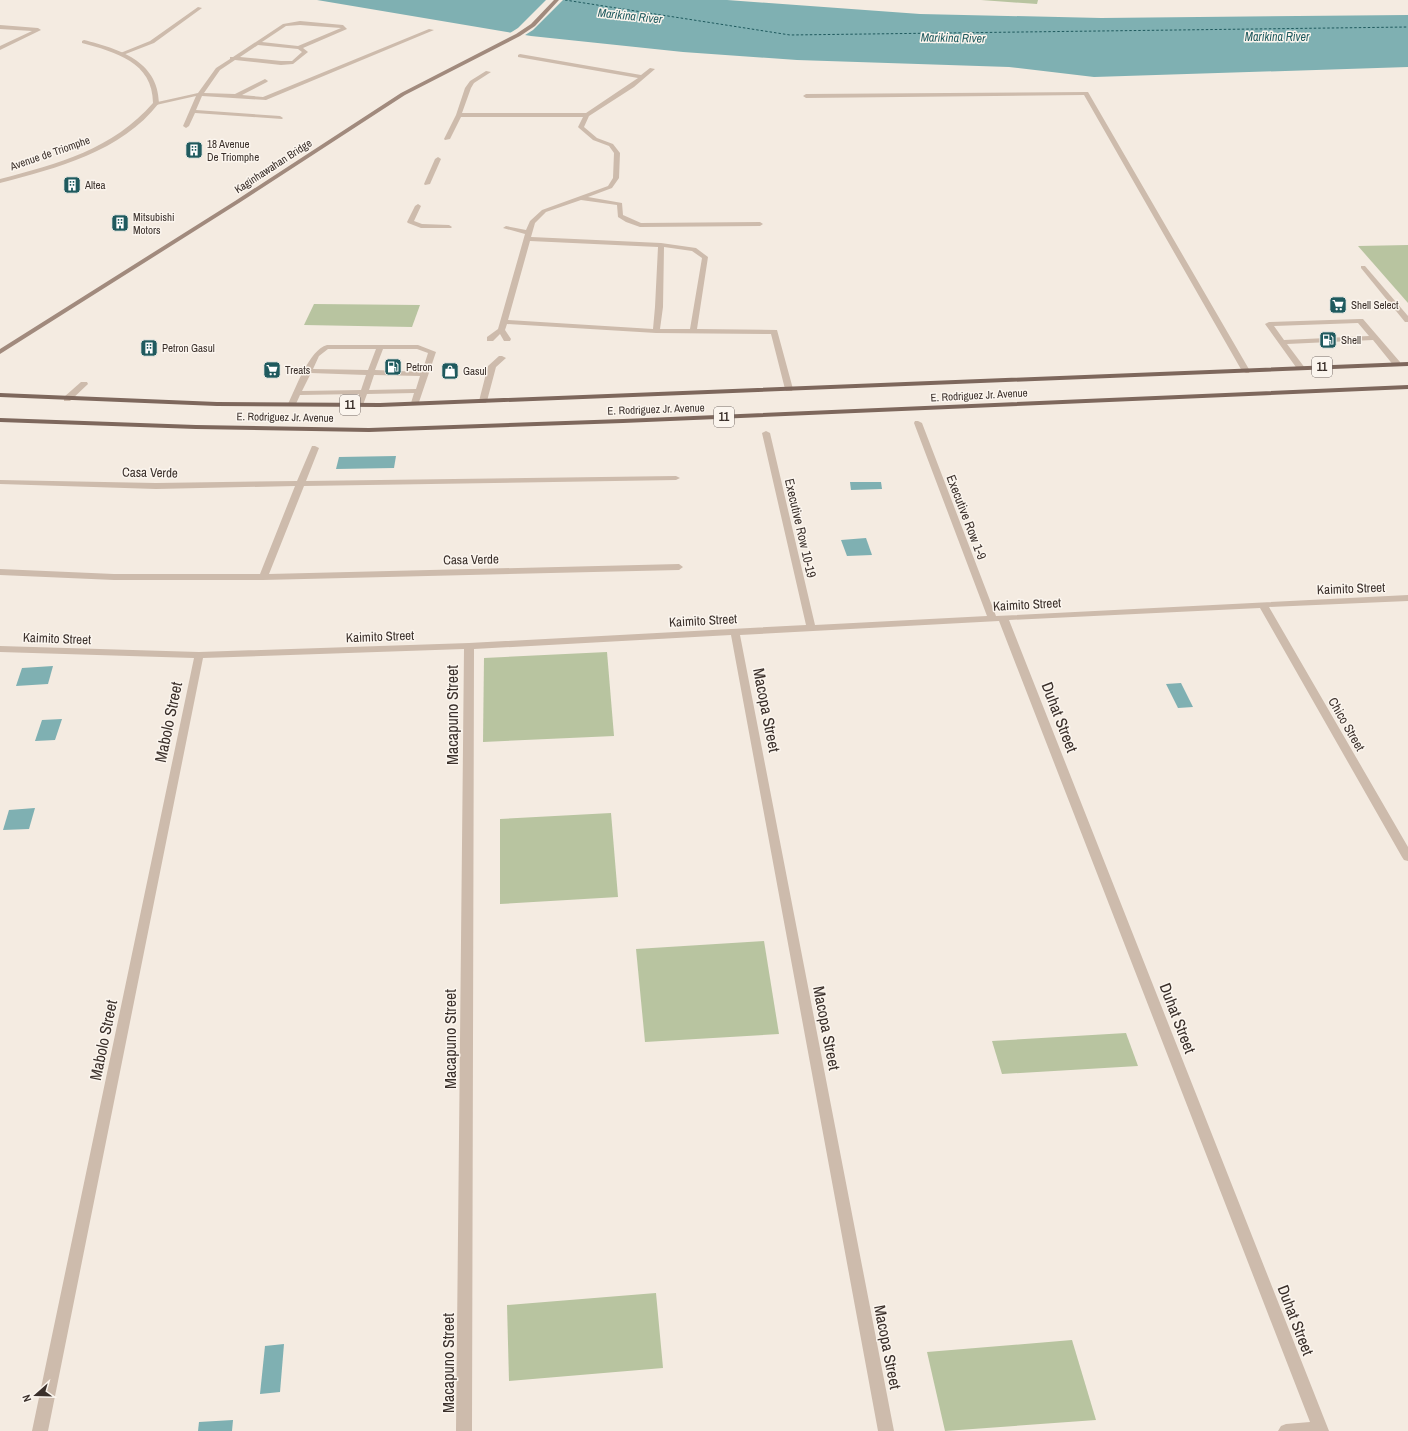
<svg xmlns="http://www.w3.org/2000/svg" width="1408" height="1431" font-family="'Archivo Narrow',sans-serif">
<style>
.green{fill:#b8c4a0}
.water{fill:#7fb0b2}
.pier{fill:#f4ebe1}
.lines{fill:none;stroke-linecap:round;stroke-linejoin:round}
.ferry{stroke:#1f5a5e;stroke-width:1;stroke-dasharray:2.5 2;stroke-linecap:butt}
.service{fill:#cdbbac;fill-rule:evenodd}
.minor{fill:#cdbbac;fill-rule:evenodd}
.secondary{fill:#a18a7d;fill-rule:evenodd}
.primary{fill:#7d675c;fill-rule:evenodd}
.labels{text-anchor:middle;stroke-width:3;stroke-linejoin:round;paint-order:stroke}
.far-poi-label{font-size:11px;fill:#3b302b;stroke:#fbf5ee;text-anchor:start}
.far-street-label{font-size:11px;fill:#3b302b;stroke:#fbf5ee}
.far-water-label{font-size:12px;font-style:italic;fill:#1f5a5e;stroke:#fbf5ee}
.shield{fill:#fbf5ee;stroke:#756b66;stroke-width:1}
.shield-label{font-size:12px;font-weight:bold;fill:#3b302b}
.street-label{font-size:13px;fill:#3b302b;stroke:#fbf5ee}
.near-street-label{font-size:16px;fill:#3b302b;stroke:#fbf5ee}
</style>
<rect width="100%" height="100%" fill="#f4ebe1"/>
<!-- green -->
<g class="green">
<polygon points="981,0 1038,0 1037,4"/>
<polygon points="1408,245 1408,303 1358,246"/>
<polygon points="314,304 420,305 412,327 304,325"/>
<polygon points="607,652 614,736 483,742 484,658"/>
<polygon points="611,813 618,897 500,904 500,819"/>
<polygon points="764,941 779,1034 645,1042 636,949"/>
<polygon points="1126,1033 1138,1066 1002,1074 992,1041"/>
<polygon points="656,1293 663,1368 509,1381 507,1305"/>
<polygon points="1072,1340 1096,1420 945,1431 927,1352"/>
</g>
<!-- water -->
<g class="water">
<polygon points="317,0 727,0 920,14 1101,18 1408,15 1408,67 1094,77 1009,67 797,60 683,52 531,36"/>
<polygon points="396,456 394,468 336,469 339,457"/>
<polygon points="850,482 881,482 882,489 851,490"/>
<polygon points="866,538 872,555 847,556 841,540"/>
<polygon points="53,666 48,684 16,686 22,668"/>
<polygon points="1181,683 1193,707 1178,708 1166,684"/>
<polygon points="62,719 55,740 35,741 42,720"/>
<polygon points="35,808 29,829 3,830 9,810"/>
<polygon points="284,1344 280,1392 260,1394 265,1346"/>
<polygon points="233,1420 232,1431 198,1431 199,1422"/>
</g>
<!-- pier -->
<polygon class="pier" points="546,0 563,0 533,30 522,37 507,35 518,28"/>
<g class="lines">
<!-- ferry -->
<polyline class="ferry" points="565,0 790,35 1408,27"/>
<!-- service -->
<g class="service">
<polygon points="198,7 202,8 154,43 123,55 118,54 150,41"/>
<path d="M300,21L343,25L347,29L303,48L308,52L293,64L281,65L235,60L220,70L204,93L235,94L265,79L268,81L267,82L242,95L263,97L429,29L434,30L266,100L202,96L196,110L280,116L283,118L282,119L195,113L189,126L186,128L183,126L196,96L156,105L153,103L198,93L216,68L230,59V57H233L283,24ZM300,25L341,28L298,46L262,42L286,26ZM258,45L298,49L302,52L292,61H281L240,57Z"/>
<polygon points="0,25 38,28 41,30 0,50 0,46 32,31 0,29"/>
<path d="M520,54L641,75L650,68L655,69L634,87L589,116L584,127L597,138L613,144L620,153L619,178L612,188L588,197L622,203L623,215L641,223L760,222L763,224L760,226L640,227L626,222L618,217L617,205L581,200L546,212L535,223L531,237L661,243L696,248L708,257L697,329L777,330L793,389L792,391H786L785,389L771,334L656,333L507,324L505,330L511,339L510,341H504L500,334L493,341H487V337L498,329L500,322L525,234L503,228L506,226L526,230L530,221L542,210L608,186L613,178L614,153L609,146L593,140L579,128L578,127L583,117H461L450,139L445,140L444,139L456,115L465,88L470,81L486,71L491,72L474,83L471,88L462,113H586L638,78L518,57V55ZM530,241L658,247L655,307L653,329L508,320ZM664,247L692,251L702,258L690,329H660L663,307Z"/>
<polygon points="1088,92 1250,371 1249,373 1246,373 1242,371 1084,95 806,98 803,96 806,94"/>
<polygon points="438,157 441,159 430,184 425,185 424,184 435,159"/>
<polygon points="418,204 421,206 414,221 422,224 449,225 452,227 451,228 421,228 408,223 407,222 415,206"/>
<polygon points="1361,266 1365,266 1408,316 1408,322 1405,322 1361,268"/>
<path d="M1360,319H1363L1400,362V366H1394L1373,340L1287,344L1305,368L1304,370H1298L1265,324L1269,322ZM1358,323L1369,336L1284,340L1274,326Z"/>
<path d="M327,345H418L436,352L418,405H415L411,403L414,393L367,394L363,405L359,407L355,405L359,394L300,395L295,406H289L288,404C296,388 309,350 327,345ZM328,349H376L368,370L313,369L319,356ZM383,349H417L428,353L422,372L375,370ZM311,373L366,375L361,390L302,391ZM374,375L420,376L416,389L369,390Z"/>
<polygon points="499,356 502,356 506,358 496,367 487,401 486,403 480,403 479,401 488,366"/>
<polygon points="81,382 87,382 88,384 70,401 64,401 64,397"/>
</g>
<!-- minor -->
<g class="minor">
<path d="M84,40C118,49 158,60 159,103C121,152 57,168 0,183V179C58,164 113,149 153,103C153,62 115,52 82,43V41Z"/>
<polygon points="915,421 918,421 922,423 996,616 1408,595 1408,601 1269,607 1408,847 1408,861 1404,860 1402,857 1260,608 1009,620 1329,1431 1278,1431 1281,1426 1286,1424 1310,1422 999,621 740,635 894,1431 878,1431 731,635 474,649 472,1431 456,1431 464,649 203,658 48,1431 32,1431 194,658 0,652 0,646 199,652 469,643 806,625 762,433 766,431 770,433 815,625 987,616 914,423"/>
<polygon points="312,446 315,446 319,448 306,481 676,476 680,478 676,480 304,486 269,574 679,564 683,567 679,570 263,580 114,580 0,575 0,569 114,574 260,574 295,486 156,489 0,484 0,480 156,483 297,481"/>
</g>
<!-- secondary -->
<polygon class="secondary" points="554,0 559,0 535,26 520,36 405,95 239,203 0,354 0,349 235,201 401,93 516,34 531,24"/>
<!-- primary -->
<g class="primary">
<polygon points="1408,362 1408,366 380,407 217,406 0,397 0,393 217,402 380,403"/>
<polygon points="1408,385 1408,389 623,423 369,432 196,429 0,422 0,418 196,425 369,428 623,419"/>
</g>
</g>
<!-- icons -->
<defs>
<symbol id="building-square" viewBox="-11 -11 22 22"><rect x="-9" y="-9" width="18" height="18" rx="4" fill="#1f5a5e" stroke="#fbf5ee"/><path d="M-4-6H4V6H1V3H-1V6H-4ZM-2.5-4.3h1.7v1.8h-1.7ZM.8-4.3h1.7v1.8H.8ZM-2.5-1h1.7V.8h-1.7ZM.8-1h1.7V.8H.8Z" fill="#fff"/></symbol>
<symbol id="supermarket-square" viewBox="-11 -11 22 22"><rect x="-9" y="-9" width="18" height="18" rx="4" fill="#1f5a5e" stroke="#fbf5ee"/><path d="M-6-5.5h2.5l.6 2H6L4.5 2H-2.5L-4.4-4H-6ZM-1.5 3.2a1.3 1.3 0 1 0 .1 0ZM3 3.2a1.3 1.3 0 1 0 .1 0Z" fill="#fff"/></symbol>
<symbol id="fuel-square" viewBox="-11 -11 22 22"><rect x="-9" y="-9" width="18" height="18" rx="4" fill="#1f5a5e" stroke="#fbf5ee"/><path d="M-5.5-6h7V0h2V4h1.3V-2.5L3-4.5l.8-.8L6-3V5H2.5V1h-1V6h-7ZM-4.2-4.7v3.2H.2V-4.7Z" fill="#fff"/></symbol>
<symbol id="shop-square" viewBox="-11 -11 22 22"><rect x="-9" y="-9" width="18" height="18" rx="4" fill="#1f5a5e" stroke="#fbf5ee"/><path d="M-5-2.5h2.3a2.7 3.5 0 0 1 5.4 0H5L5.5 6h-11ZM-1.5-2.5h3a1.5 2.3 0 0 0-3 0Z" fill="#fff"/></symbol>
</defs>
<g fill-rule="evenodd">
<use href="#building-square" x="184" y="140" width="20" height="20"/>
<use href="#building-square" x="62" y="175" width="20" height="20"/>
<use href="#building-square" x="110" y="213" width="20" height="20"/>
<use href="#supermarket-square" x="1328" y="295" width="20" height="20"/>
<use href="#fuel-square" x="1318" y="330" width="20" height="20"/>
<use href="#building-square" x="139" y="338" width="20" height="20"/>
<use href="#fuel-square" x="383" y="357" width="20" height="20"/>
<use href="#supermarket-square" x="262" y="360" width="20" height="20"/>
<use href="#shop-square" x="440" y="361" width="20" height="20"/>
</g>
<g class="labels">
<!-- far-poi labels -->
<g class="far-poi-label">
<text x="207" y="148">18 Avenue<tspan x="207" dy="13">De Triomphe</tspan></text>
<text x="85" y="189">Altea</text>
<text x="133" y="221">Mitsubishi<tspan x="133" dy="13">Motors</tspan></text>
<text x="1351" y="309">Shell Select</text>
<text x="1341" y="344">Shell</text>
<text x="162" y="352">Petron Gasul</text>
<text x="406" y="371">Petron</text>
<text x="285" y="374">Treats</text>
<text x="463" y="375">Gasul</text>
</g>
<!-- far-street labels -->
<g class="far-street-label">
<text transform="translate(50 153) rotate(-19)" y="4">Avenue de Triomphe</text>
<text transform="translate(273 166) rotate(-33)" y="4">Kaginhawahan Bridge</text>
<text transform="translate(979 395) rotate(-3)" y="4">E. Rodriguez Jr. Avenue</text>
<text transform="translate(656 409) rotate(-2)" y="4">E. Rodriguez Jr. Avenue</text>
<text transform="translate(285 417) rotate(1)" y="4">E. Rodriguez Jr. Avenue</text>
</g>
<!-- far-water labels -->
<g class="far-water-label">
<text transform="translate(630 16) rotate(6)" y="4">Marikina River</text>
<text x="1277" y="41">Marikina River</text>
<text transform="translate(953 38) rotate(1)" y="4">Marikina River</text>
</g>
<!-- shield labels -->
<g class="shield">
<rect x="1312" y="357" width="20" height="20" rx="3"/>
<rect x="340" y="395" width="20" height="20" rx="3"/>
<rect x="714" y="407" width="20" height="20" rx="3"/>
</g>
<g class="shield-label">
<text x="1322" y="371">11</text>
<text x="350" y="409">11</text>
<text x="724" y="421">11</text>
</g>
<!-- street labels -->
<g class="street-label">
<text transform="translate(150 472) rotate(1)" y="5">Casa Verde</text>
<text transform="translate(967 517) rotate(69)" y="5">Executive Row 1-9</text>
<text transform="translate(801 528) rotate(77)" y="5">Executive Row 10-19</text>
<text transform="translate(471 559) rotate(-1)" y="5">Casa Verde</text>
<text transform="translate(1351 588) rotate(-2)" y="5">Kaimito Street</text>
<text transform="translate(1027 604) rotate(-3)" y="5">Kaimito Street</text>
<text transform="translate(703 620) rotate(-3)" y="5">Kaimito Street</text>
<text transform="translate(380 636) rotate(-2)" y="5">Kaimito Street</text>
<text transform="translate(57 638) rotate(2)" y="5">Kaimito Street</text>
<text transform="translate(1347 724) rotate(60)" y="5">Chico Street</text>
</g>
<!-- near-street labels -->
<g class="near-street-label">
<text transform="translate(767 710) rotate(79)" y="6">Macopa Street</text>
<text transform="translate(452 715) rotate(-90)" y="6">Macapuno Street</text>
<text transform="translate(1060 717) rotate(69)" y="6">Duhat Street</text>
<text transform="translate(168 722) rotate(-78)" y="6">Mabolo Street</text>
<text transform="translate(1178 1018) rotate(69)" y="6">Duhat Street</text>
<text transform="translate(827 1028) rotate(79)" y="6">Macopa Street</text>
<text transform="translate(450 1039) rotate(-90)" y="6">Macapuno Street</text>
<text transform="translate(103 1040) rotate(-78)" y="6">Mabolo Street</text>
<text transform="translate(1296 1320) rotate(69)" y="6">Duhat Street</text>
<text transform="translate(888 1347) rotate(79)" y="6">Macopa Street</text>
<text transform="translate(448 1363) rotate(-90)" y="6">Macapuno Street</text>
</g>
</g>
<!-- north arrow -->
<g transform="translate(36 1395) rotate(250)" stroke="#fbf5ee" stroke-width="3" paint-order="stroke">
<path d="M0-3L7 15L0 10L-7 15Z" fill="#3b302b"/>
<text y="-6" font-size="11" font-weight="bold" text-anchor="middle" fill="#3b302b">N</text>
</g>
</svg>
